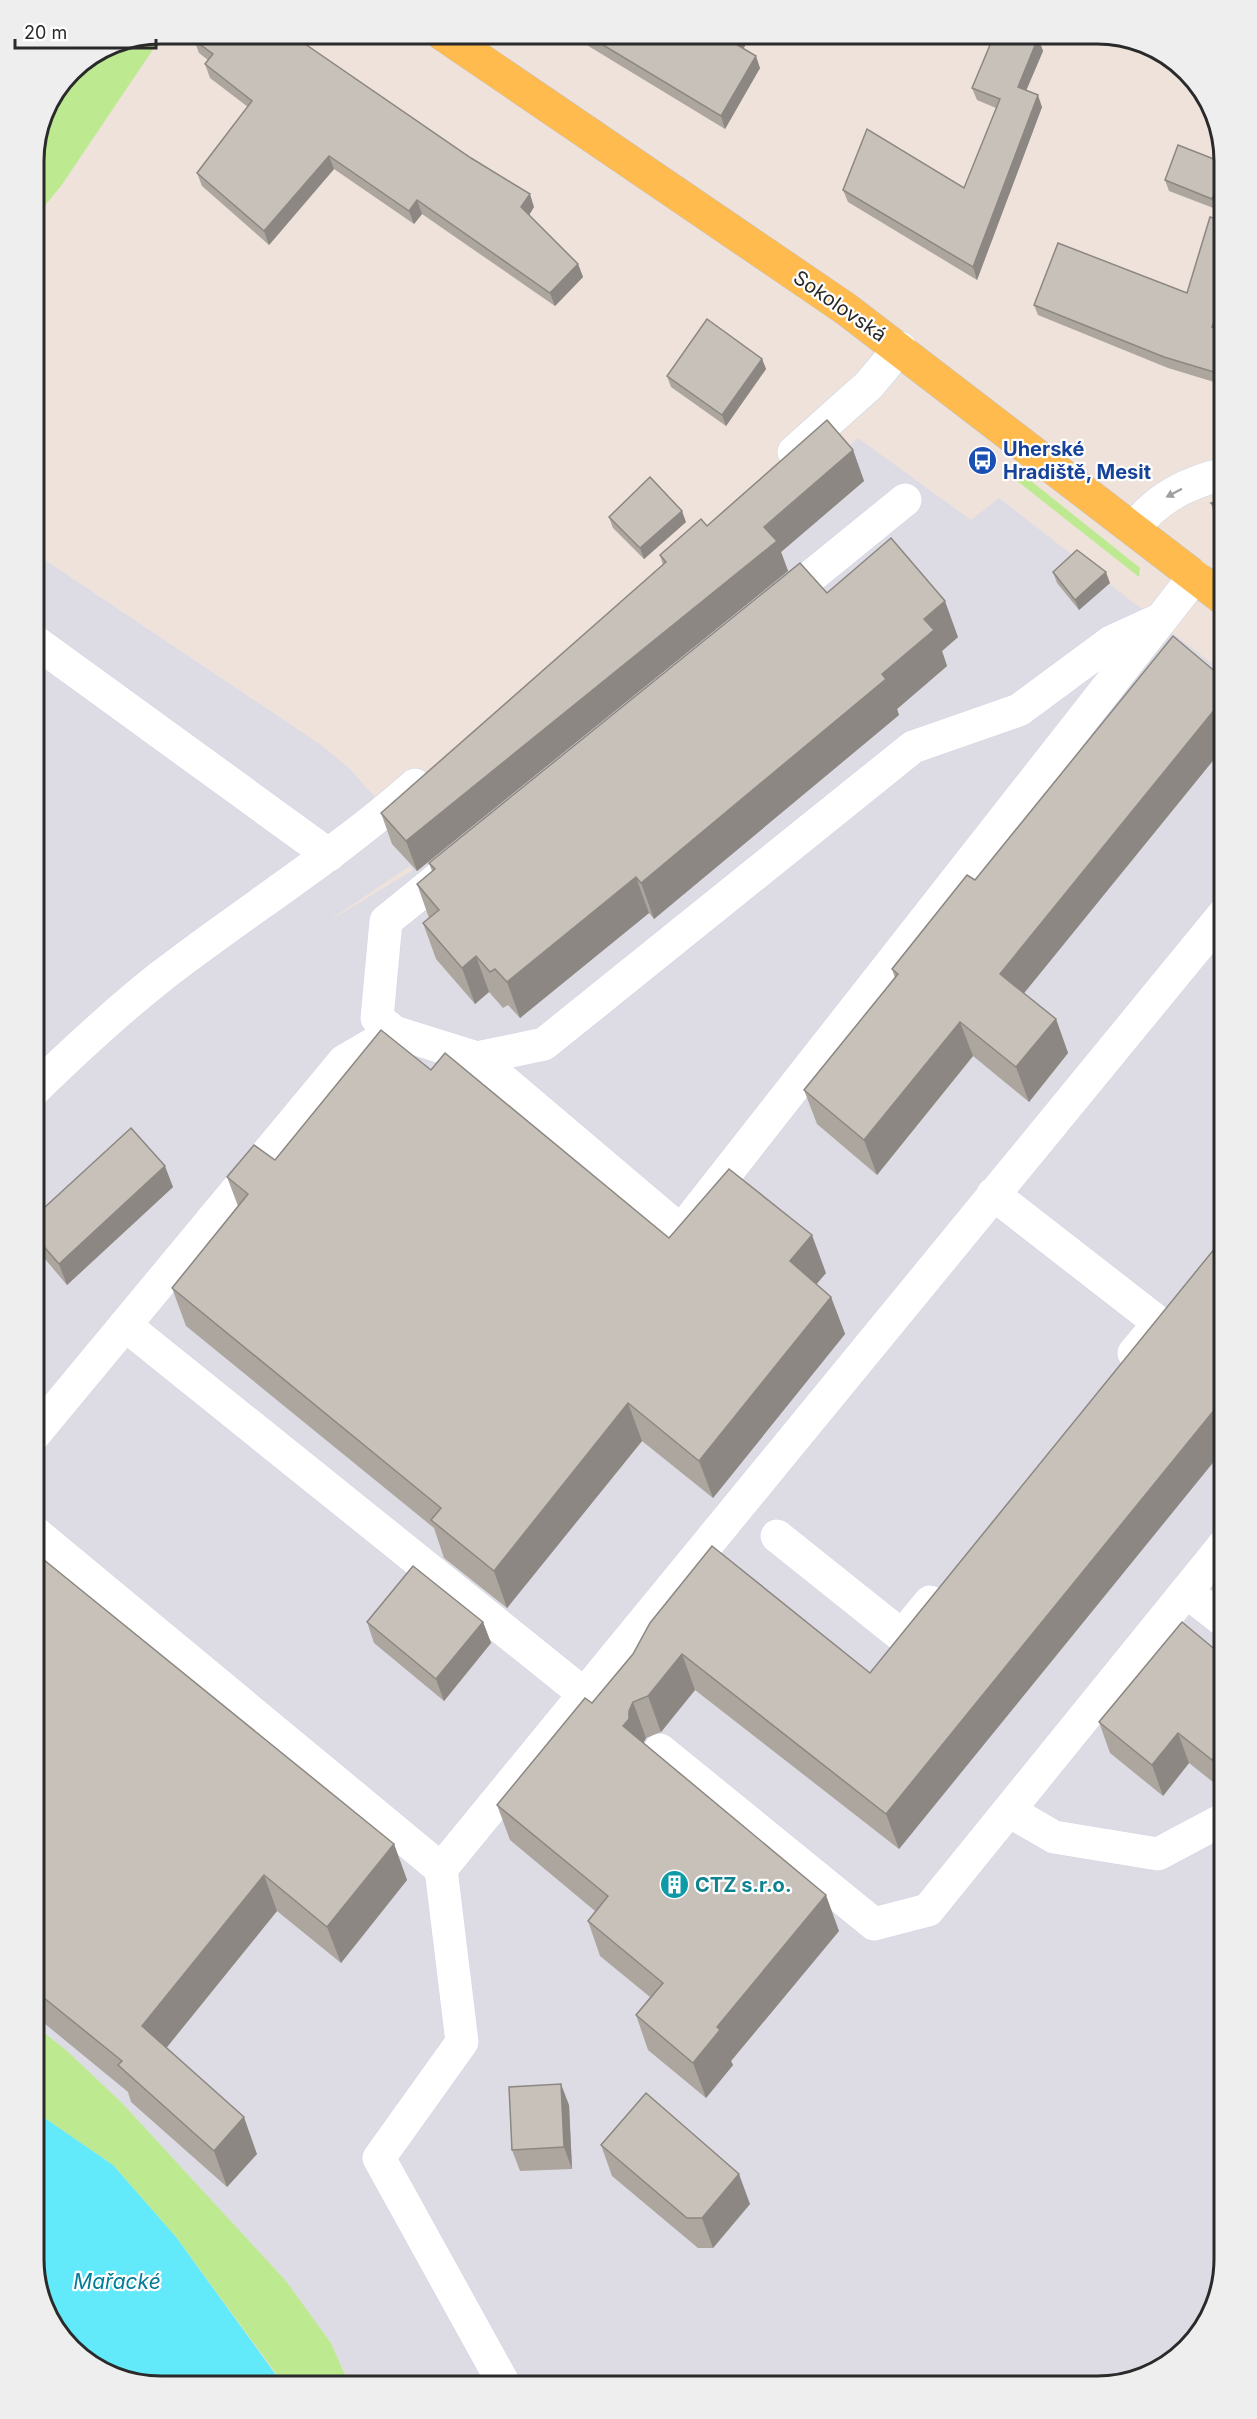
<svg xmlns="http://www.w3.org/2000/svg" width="1257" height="2419" font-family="Inter,sans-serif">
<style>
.industrial{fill:#dddce5;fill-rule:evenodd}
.green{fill:#bdea91}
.water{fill:#62eafb}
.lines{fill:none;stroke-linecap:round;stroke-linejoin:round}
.minor-casing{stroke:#cfd7e5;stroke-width:34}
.major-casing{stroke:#c3c3c3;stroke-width:34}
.minor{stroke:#fff;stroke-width:33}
.major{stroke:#ffbb4e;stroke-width:33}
.wall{fill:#aca69f}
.shaded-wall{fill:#8c8782}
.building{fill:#c8c1b9;stroke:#8c8782;stroke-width:1.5}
.oneway{fill:#9f9f9f}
.labels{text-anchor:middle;stroke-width:4.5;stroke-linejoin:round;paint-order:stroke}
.street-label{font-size:20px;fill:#2a2a2a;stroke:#fff}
.transit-label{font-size:20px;font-weight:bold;fill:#164399;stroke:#fff;text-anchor:start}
.culture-label{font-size:20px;font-weight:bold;fill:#0d838f;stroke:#fff;text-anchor:start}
.water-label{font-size:21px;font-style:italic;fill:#027c99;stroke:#fff}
.rim{fill:none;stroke:#2a2a2a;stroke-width:3}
</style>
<rect width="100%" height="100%" fill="#eee2da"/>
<!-- industrial -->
<path class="industrial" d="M858,438L971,520L999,498L1224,673V2259L1202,2330L1146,2376L1096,2386H350L331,2343L286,2281L122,2103L66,2050L33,2024V552L321,745L349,768L406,832ZM410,866L413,870L334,918V917Z"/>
<!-- green -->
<g class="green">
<path d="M164,33L61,186L33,220C33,198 30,173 34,151C43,82 94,36 164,33Z"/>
<polygon points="1007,473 1026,477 1140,568 1139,577"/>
<polygon points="33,2024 66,2050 122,2103 286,2281 331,2343 350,2386 285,2386 176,2237 113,2165 33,2110"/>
</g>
<!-- water -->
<polygon class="water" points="33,2110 113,2165 176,2237 284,2386 153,2386 89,2364 43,2308 33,2258"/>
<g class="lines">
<defs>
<g id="minor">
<polyline points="794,452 869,385 900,348"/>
<path d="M1134,529C1155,499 1189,482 1224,474"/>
<polyline points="777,604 905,500"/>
<polyline points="33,640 329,855"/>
<polyline points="394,1032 377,1018 386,921 455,865"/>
<polyline points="477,1058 681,1231 1195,576"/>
<path d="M33,1091C74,1051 115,1013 159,978C244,912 335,856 415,785"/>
<polyline points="993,1194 1159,1323 1134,1353"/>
<polyline points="125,1325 584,1694"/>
<polyline points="33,1436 344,1061 394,1032 477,1058 544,1044 913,747 1019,710 1111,642 1159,620"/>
<polyline points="33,1531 441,1869 1224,914"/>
<polyline points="777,1536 902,1636 930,1602"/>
<polyline points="1187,1592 1224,1621"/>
<polyline points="660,1750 874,1924 928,1910 1224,1545"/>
<polyline points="1009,1811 1054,1837 1158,1854 1224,1819"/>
<polyline points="441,1869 462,2042 379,2158 505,2386"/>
</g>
<polyline id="major" points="441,33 846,309 1224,599"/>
</defs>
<!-- minor casing -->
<use href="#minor" class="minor-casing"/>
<!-- major casing -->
<use href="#major" class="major-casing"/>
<!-- minor -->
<use href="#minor" class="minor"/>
<!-- major -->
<use href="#major" class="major"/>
</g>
<!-- wall -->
<g class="wall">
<polygon points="567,33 740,33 745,46 743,49 760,68 725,129"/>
<polygon points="1038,38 1043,51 1026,91 1042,107 977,280 848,202 843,190 964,188 996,108 977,100 972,88"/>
<polygon points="194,40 534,207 529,215 578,264 583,277 555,306 422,214 414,224 334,169 269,245 202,186 197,173 248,107 210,78 205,64 208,60 199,53"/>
<polygon points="1224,163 1224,190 1216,209 1169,191 1165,180"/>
<polygon points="1034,305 1219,330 1224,331 1224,385 1168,368 1038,315"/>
<polygon points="762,359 766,369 726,426 671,387 667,376"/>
<polygon points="853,450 864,481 781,552 788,571 417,871 392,844 381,813 663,565 660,555 707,526"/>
<polygon points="1224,500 1224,521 1214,514 1211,503"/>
<polygon points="609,517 686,522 644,559 613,528"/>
<polygon points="1053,572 1110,583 1079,610 1057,583"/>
<polygon points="827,593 958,637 942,651 947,666 897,709 899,715 654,919 649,913 520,1018 508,1005 503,1008 489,992 475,1004 436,959 423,923 429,918 417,884 432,871 429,863"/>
<polygon points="1224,679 1224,747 1024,993 1056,1019 1068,1053 1029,1102 973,1056 877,1175 817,1124 804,1090 895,978 892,969 975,880"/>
<polygon points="431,1070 669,1238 826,1273 816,1284 831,1297 845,1334 713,1498 642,1441 507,1608 444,1558 434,1528 186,1326 172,1288 238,1206 227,1177 275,1160"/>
<polygon points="173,1187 67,1285 34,1246 33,1218"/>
<polygon points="1224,1237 1224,1449 899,1849 695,1690 661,1732 646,1738 643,1743 839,1931 731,2061 733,2065 706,2098 648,2050 636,2015 650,1997 600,1956 588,1921 595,1911 510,1840 497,1805 592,1703 633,1654 650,1623 870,1673"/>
<polygon points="33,1551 394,1844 407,1880 341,1963 277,1911 166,2048 257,2154 227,2187 131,2102 128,2092 33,2014"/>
<polygon points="367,1622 483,1622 491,1643 444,1701 374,1643"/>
<polygon points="1224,1657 1224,1789 1223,1790 1189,1763 1163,1796 1110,1753 1099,1722"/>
<polygon points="569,2105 572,2169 520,2171 512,2150"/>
<polygon points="601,2145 750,2204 713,2248 698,2248 612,2176"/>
</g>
<!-- shaded-wall -->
<g class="shaded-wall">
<polygon points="740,33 745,46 739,56 734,43"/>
<polygon points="1038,38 1043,51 1022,100 1018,87"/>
<polygon points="756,56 760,68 725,129 721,116"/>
<polygon points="1038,95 1042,107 977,280 973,267"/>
<polygon points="329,156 334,169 269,245 264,231"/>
<polygon points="1224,169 1224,190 1216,209 1212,199"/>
<polygon points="530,194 534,207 526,220 521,207"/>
<polygon points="417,200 422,214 414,224 409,211"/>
<polygon points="578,264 583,277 555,306 550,293"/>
<polygon points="1224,292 1224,315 1216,338 1212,327"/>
<polygon points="762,359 766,369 726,426 722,415"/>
<polygon points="853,450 864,481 781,552 788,571 417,871 406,841"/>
<polygon points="682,511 686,522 644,559 640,548"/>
<polygon points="1106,572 1110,583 1079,610 1075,600"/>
<polygon points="945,601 958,637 942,651 947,666 897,709 899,715 654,919 641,883 882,674 924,619"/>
<polygon points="1224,698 1224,747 1012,1008 1000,974"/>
<polygon points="636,877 649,913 520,1018 507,982"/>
<polygon points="476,956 489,992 475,1004 462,968"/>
<polygon points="1056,1019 1068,1053 1029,1102 1016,1067"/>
<polygon points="960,1022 973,1056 877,1175 864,1140"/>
<polygon points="165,1166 173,1187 67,1285 59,1264"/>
<polygon points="812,1235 826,1273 804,1299 790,1261"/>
<polygon points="831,1297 845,1334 713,1498 699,1461"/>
<polygon points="1224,1398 1224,1449 899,1849 886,1814"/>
<polygon points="628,1403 642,1441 507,1608 494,1571"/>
<polygon points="483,1622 491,1643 444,1701 436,1679"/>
<polygon points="682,1654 695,1690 661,1732 648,1696"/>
<polygon points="633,1702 646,1738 642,1746 623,1726"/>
<polygon points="1178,1733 1189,1763 1163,1796 1152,1765"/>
<polygon points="1224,1745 1224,1789 1223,1790 1212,1760"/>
<polygon points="394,1844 407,1880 341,1963 327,1927"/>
<polygon points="264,1875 277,1911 155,2062 142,2026"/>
<polygon points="826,1895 839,1931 731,2061 733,2065 706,2098 693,2063 717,2027"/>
<polygon points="561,2084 569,2105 572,2169 564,2147"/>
<polygon points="244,2117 257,2154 227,2187 214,2151"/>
<polygon points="739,2174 750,2204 713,2248 702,2218"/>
</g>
<!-- building -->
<g class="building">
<polygon points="199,33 289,33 471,158 530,194 521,207 578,264 550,293 417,200 409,211 329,156 264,231 197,173 252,101 205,64 213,54 194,40"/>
<polygon points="583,33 740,33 734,43 756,56 721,116"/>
<polygon points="995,33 1026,33 1038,38 1018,87 1038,95 973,267 843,190 867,129 964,188 1000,99 972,88"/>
<polygon points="1178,145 1224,163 1224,169 1212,199 1165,180"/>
<polygon points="1210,217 1224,221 1224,292 1212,327 1224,331 1224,375 1164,357 1034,305 1058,243 1187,293"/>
<polygon points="707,319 762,359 722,415 667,376"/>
<polygon points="827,420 853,450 764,527 777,541 406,841 381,813 666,562 660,555 701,519 707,526"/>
<polygon points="650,477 682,511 640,548 609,517"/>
<polygon points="1224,500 1224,513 1211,503"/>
<polygon points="891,538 945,601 924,619 934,630 882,674 886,679 641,883 636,877 507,982 495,969 490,972 476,956 462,968 423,923 439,910 417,884 435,869 429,863 800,563 827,593"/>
<polygon points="1077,550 1106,572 1075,600 1053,572"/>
<polygon points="1173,636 1224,679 1224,698 1000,974 1056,1019 1016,1067 960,1022 864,1140 804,1090 898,974 892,969 967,875 975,880"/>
<polygon points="381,1030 431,1070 445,1053 669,1238 729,1169 812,1235 790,1261 831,1297 699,1461 628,1403 494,1571 431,1520 441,1508 172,1288 248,1194 227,1177 254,1145 275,1160"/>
<polygon points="131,1128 165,1166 59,1264 33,1234 33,1218"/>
<polygon points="1224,1237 1224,1398 886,1814 682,1654 648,1696 633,1702 629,1711 629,1719 623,1726 826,1895 717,2027 720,2030 693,2063 636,2015 663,1983 588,1921 608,1896 497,1805 585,1698 592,1703 633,1654 650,1623 712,1546 870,1673"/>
<polygon points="33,1551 394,1844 327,1927 264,1875 142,2026 244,2117 214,2151 118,2065 122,2061 33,1989"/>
<polygon points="413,1566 483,1622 436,1679 367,1622"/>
<polygon points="1182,1622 1224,1657 1224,1745 1212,1760 1178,1733 1152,1765 1099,1722"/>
<polygon points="561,2084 564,2147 512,2150 509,2087"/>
<polygon points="646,2093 739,2174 702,2218 687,2218 601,2145"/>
</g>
<!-- one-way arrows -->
<defs><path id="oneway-solid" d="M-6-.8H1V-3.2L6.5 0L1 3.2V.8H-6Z" transform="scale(1.5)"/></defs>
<use class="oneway" href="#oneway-solid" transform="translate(1174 493) rotate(152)"/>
<!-- icons -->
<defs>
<symbol id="bus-disc" viewBox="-11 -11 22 22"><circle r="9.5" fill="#1a4fb4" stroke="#fff"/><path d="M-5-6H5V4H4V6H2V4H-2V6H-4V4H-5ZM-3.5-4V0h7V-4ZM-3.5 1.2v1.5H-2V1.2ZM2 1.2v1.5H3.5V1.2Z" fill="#fff"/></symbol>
<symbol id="building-disc" viewBox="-11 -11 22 22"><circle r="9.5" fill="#0f9aa8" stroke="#fff"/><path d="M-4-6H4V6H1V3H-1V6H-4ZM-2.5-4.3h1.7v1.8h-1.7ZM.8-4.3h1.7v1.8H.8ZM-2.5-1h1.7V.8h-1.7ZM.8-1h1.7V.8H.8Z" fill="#fff"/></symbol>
</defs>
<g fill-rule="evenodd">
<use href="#bus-disc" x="966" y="444" width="33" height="33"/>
<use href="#building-disc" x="658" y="1868" width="33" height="33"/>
</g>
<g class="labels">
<!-- street labels -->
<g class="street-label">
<text transform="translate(840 306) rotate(35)" y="7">Sokolovská</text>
</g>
<!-- transit labels -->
<g class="transit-label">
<text x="1003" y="456">Uherské<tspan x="1003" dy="23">Hradiště, Mesit</tspan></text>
</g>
<!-- culture labels -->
<g class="culture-label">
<text x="695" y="1892">CTZ s.r.o.</text>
</g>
<!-- water labels -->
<g class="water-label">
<text x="117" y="2289">Mařacké</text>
</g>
</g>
<!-- crop -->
<path d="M0 0H1257V2419H0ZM161 44H1097A117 117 0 0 1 1214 161V2259A117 117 0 0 1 1097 2376H161A117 117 0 0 1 44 2259V161A117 117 0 0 1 161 44Z" fill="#eee" fill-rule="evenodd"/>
<path class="rim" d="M161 44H1097A117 117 0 0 1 1214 161V2259A117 117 0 0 1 1097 2376H161A117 117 0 0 1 44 2259V161A117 117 0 0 1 161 44Z"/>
<!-- scale -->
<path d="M15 39v9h141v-9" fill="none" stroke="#2a2a2a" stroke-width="3"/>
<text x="24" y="39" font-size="18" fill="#2a2a2a" stroke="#ffffff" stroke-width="4.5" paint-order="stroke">20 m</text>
</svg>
